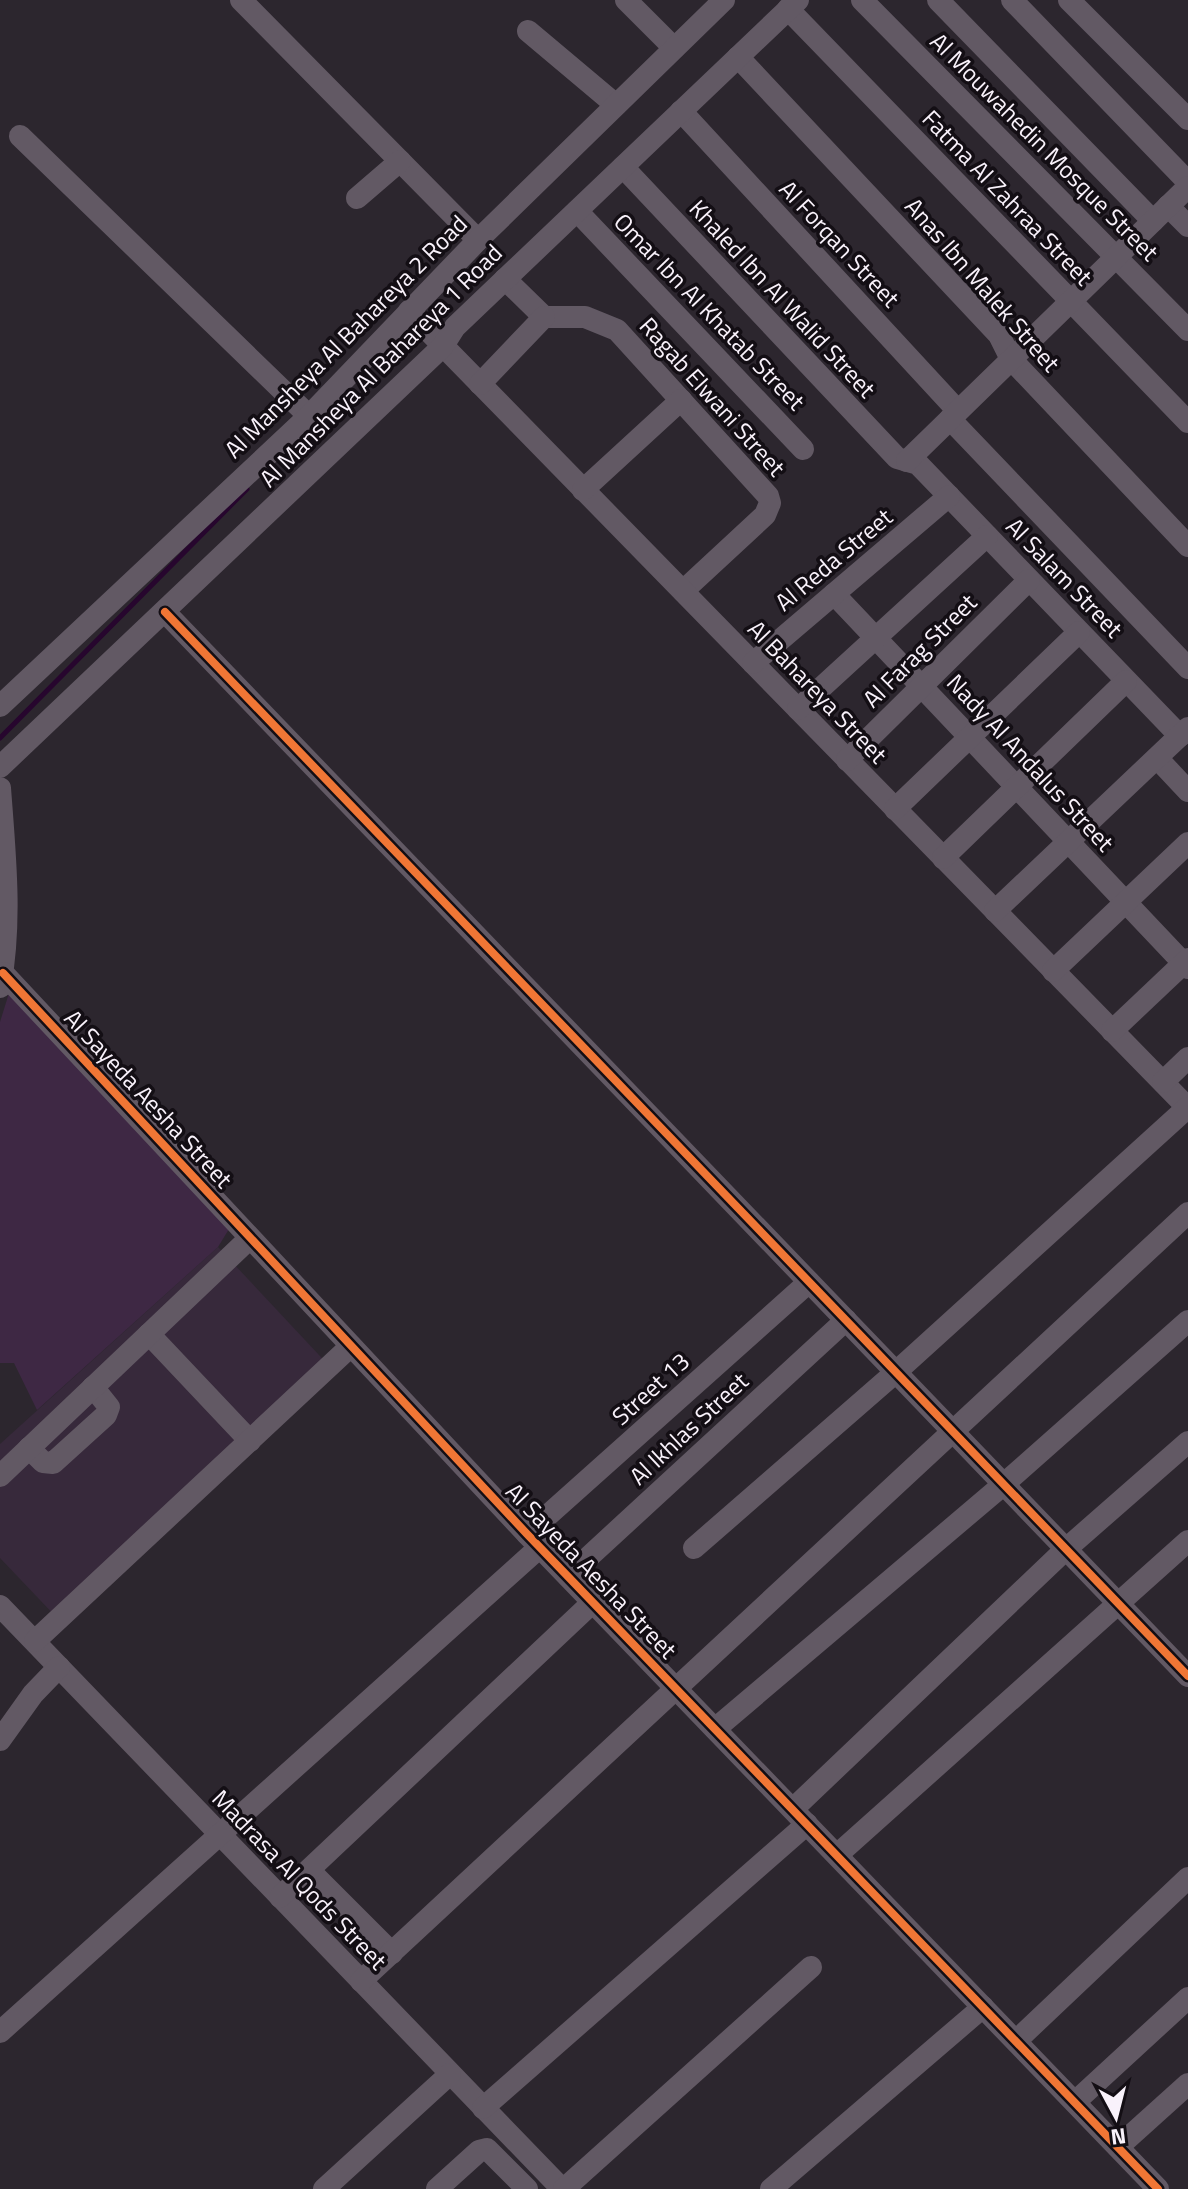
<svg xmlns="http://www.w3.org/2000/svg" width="1188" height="2189" font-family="'Titillium Web',sans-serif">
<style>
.built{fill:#37293b}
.green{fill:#3e2844}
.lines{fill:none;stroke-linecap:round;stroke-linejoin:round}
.stream{stroke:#27062e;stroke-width:5}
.minor{stroke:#625964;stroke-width:22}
.cycleway-casing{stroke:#130e14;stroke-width:13}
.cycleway{stroke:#f07635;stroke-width:8}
.labels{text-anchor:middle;stroke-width:7;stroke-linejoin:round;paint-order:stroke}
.street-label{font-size:24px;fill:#f9f2fb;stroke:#130e14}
</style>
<rect width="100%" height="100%" fill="#2c262e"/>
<!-- built -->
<polygon class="built" points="218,1247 334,1371 59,1620 0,1558 0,1444"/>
<!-- green -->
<polygon class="green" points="9,993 229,1229 218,1247 37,1410 14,1363 0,1363 0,1022"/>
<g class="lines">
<!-- stream -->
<polyline class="stream" points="0,738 247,489"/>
<!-- minor -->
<g class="minor">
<polyline points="241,0 478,240"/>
<polyline points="626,0 674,48"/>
<polyline points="862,0 1188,330"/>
<polyline points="938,0 1153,221"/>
<polyline points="1012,0 1188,182"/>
<polyline points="1069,0 1188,119"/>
<polyline points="788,9 1188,422"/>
<polyline points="528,31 616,105"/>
<polyline points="738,57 999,335 1011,359 1188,546"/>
<polyline points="681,111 958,411"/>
<polyline points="20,136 309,416"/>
<polyline points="623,167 897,458 918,464 1180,736"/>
<polyline points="357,198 400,161"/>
<polyline points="1168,206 1188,226"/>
<polyline points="577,211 803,449"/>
<polyline points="505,279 544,317 585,317 617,330 768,496 770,503 765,515 683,591"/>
<polyline points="409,311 1188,1108"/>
<polyline points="480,384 544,317"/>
<polyline points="950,419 1188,668"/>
<polyline points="907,461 1188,187"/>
<polyline points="583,490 681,400"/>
<polyline points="834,594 1188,968"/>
<polyline points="165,612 1188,1676"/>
<polyline points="753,663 949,496"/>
<polyline points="0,706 309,416 478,240 724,0"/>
<polyline points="798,709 987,536"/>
<polyline points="1157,758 1188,791"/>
<polyline points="847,760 1029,580"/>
<polyline points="0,767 443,346 455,327 798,0"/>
<path d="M0,788C5,855 12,921 0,987"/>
<polyline points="895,809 1079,632"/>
<polyline points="943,858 1126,681"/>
<polyline points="995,911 1188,728"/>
<polyline points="1053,971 1188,843"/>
<polyline points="3,973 527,1534 1158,2189"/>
<polyline points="1112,1031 1188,959"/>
<polyline points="1163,1082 1188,1058"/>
<polyline points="149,1334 250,1441"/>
<polyline points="29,1448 43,1462 53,1463 106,1415 109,1407 93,1387"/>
<polyline points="0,1476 250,1238"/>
<polyline points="527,1534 809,1282"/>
<polyline points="694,1548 896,1372 1187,1108"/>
<polyline points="568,1576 846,1320"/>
<polyline points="0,1606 562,2189"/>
<polyline points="35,1641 351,1346"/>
<polyline points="715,1729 1004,1484 1188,1321"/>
<polyline points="0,1740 33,1694 59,1667"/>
<polyline points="793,1809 1066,1549 1188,1442"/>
<polyline points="837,1855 1188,1541"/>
<polyline points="309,1870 392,1953"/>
<polyline points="280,1897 593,1602"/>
<polyline points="361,1981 1188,1213"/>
<polyline points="0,2032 540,1547"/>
<polyline points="1016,2041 1188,1878"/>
<polyline points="1075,2102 1188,1998"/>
<polyline points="483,2108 807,1824"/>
<polyline points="1118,2147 1188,2084"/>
<polyline points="324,2189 450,2074"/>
<polyline points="437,2189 479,2151 487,2149 527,2189"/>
<polyline points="564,2189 811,1967"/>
<polyline points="771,2189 983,2007"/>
</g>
<defs>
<g id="cycleway">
<polyline points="165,612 1188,1676"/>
<polyline points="3,973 527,1534 1158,2189"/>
</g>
</defs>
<!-- cycleway casing -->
<use href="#cycleway" class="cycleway-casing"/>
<!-- cycleway -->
<use href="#cycleway" class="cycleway"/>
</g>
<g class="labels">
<!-- street labels -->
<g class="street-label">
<text transform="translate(1044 147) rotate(45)" y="8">Al Mouwahedin Mosque Street</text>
<text transform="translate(1007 198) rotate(46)" y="8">Fatma Al Zahraa Street</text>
<text transform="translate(839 244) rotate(47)" y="8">Al Forqan Street</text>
<text transform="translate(982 285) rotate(49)" y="8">Anas Ibn Malek Street</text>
<text transform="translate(782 299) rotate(47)" y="8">Khaled Ibn Al Walid Street</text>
<text transform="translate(709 312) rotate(46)" y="8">Omar Ibn Al Khatab Street</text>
<text transform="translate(346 337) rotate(-45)" y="8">Al Mansheya Al Bahareya 2 Road</text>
<text transform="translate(381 366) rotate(-45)" y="8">Al Mansheya Al Bahareya 1 Road</text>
<text transform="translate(712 397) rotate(48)" y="8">Ragab Elwani Street</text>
<text transform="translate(834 560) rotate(-40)" y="8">Al Reda Street</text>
<text transform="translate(1064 578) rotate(46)" y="8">Al Salam Street</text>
<text transform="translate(920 651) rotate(-45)" y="8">Al Farag Street</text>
<text transform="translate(817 692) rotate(46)" y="8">Al Bahareya Street</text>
<text transform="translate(1030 763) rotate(47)" y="8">Nady Al Andalus Street</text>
<text transform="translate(148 1099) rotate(47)" y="8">Al Sayeda Aesha Street</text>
<text transform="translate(651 1389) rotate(-42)" y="8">Street 13</text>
<text transform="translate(689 1429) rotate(-43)" y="8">Al Ikhlas Street</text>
<text transform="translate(591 1571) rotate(46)" y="8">Al Sayeda Aesha Street</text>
<text transform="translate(299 1880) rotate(46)" y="8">Madrasa Al Qods Street</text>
</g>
</g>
<!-- north arrow -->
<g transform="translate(1116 2117) rotate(173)" stroke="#130e14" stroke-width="6" paint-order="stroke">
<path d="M0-6L14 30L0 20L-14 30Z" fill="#f9f2fb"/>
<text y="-12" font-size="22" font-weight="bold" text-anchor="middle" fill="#f9f2fb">N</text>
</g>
</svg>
